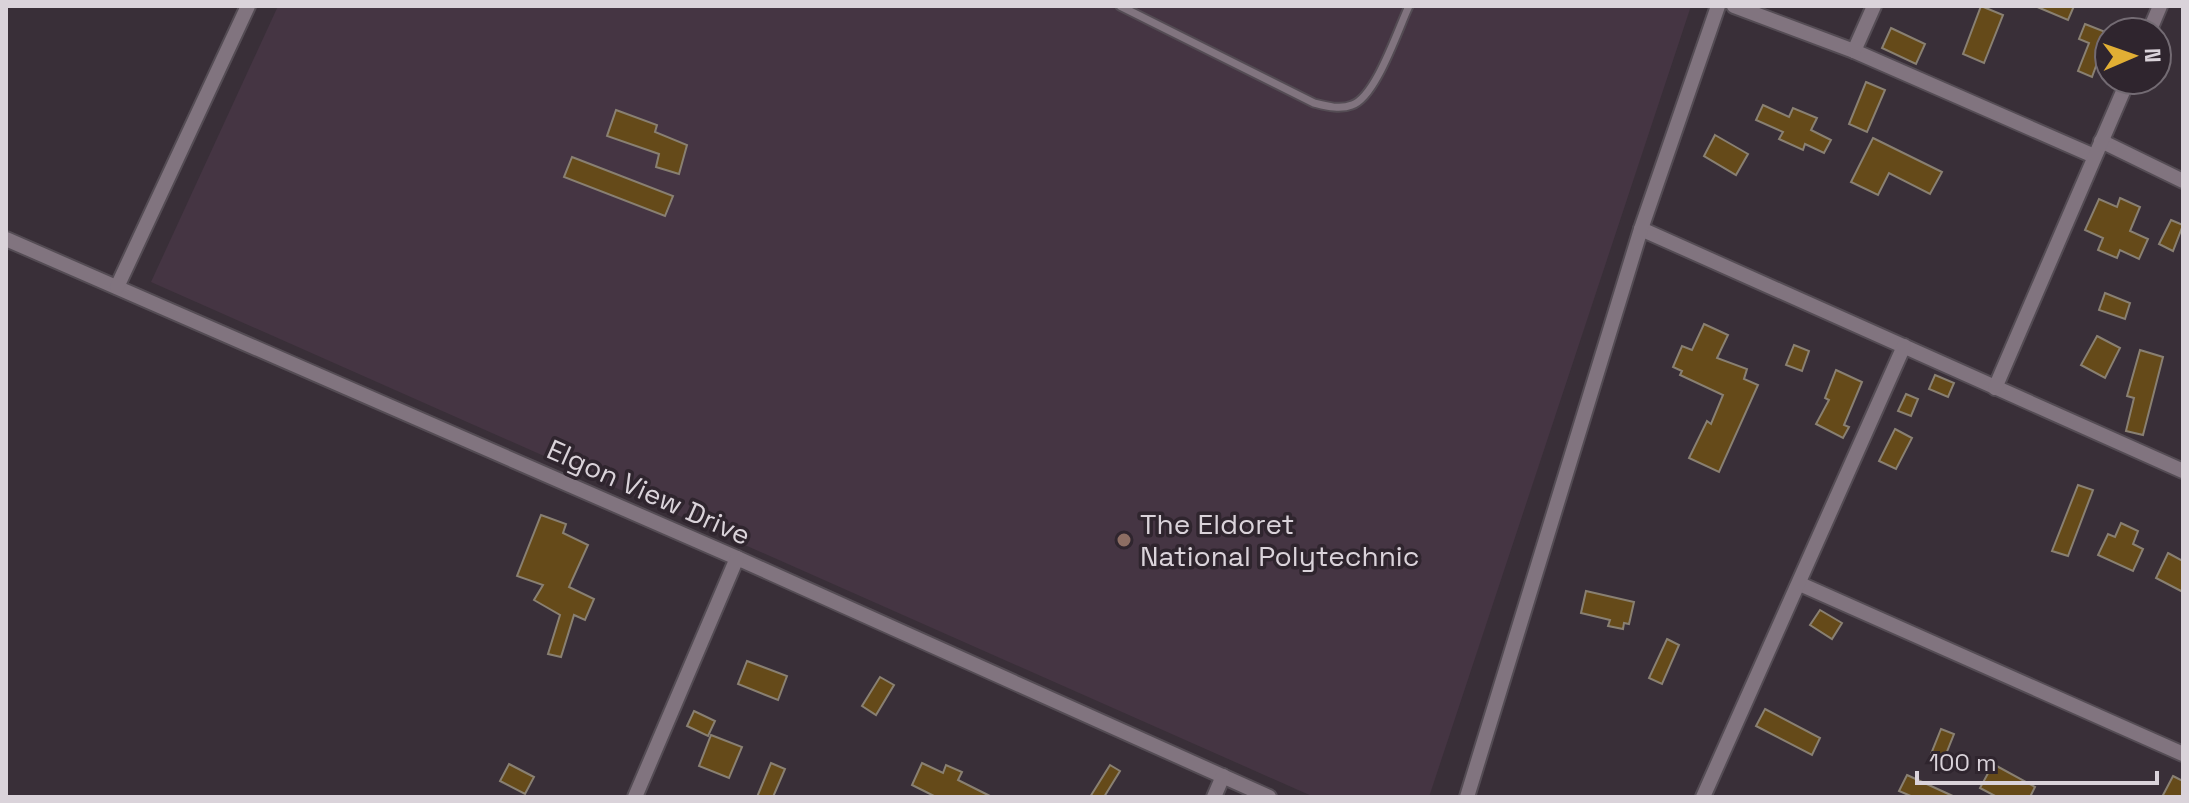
<svg xmlns="http://www.w3.org/2000/svg" width="2189" height="803" font-family="'Space Grotesk',sans-serif">
<style>
.built{fill:#453543}
.building{fill:#654a19;stroke:#898072;stroke-width:2}
.lines{fill:none;stroke-linecap:round;stroke-linejoin:round}
.service-casing{stroke:#544c54;stroke-width:11}
.minor-casing{stroke:#544c54;stroke-width:18}
.service{stroke:#81747f;stroke-width:7}
.minor{stroke:#81747f;stroke-width:14}
.education-dot{fill:#8d6e63;stroke:#2f252e;stroke-width:3}
.labels{text-anchor:middle;stroke-width:7;stroke-linejoin:round;paint-order:stroke}
.street-label{font-size:28px;fill:#dad3da;stroke:#2f252e}
.poi-label{font-size:28px;fill:#dad3da;stroke:#2f252e;text-anchor:start}
</style>
<rect width="100%" height="100%" fill="#392f38"/>
<!-- built -->
<polygon class="built" points="278,6 1691,6 1429,797 1314,797 151,282"/>
<!-- building -->
<g class="building">
<polygon points="1981,6 2003,15 1984,63 1963,54"/>
<polygon points="2035,6 2074,6 2068,20"/>
<polygon points="2085,24 2108,33 2092,77 2078,71 2089,43 2079,39"/>
<polygon points="1891,28 1925,44 1916,64 1882,48"/>
<polygon points="1866,82 1885,90 1867,132 1849,124"/>
<polygon points="1763,105 1789,117 1793,108 1817,118 1811,130 1831,140 1824,153 1805,144 1803,150 1779,139 1783,132 1756,120"/>
<polygon points="616,110 657,125 655,132 687,145 679,174 656,167 659,154 607,136"/>
<polygon points="1715,135 1748,154 1736,175 1704,156"/>
<polygon points="1873,138 1942,172 1930,194 1889,173 1878,195 1851,182"/>
<polygon points="572,157 673,196 665,216 564,177"/>
<polygon points="2120,198 2140,207 2130,231 2148,239 2139,259 2120,250 2117,258 2098,250 2103,238 2085,230 2099,199 2117,207"/>
<polygon points="2171,220 2183,225 2173,251 2159,244"/>
<polygon points="2105,293 2130,303 2125,319 2099,310"/>
<polygon points="1704,324 1728,335 1717,358 1747,369 1744,379 1758,385 1719,472 1689,458 1707,421 1711,424 1723,395 1680,375 1682,371 1673,367 1682,346 1692,350"/>
<polygon points="2097,336 2120,348 2105,378 2081,365"/>
<polygon points="1794,345 1809,351 1802,371 1786,365"/>
<polygon points="2140,350 2163,357 2143,435 2126,431 2134,398 2127,396"/>
<polygon points="1836,370 1862,382 1844,425 1849,427 1843,438 1816,424 1829,400 1825,398"/>
<polygon points="1935,375 1954,383 1948,397 1929,389"/>
<polygon points="1906,394 1918,399 1911,416 1898,411"/>
<polygon points="1895,429 1912,438 1896,469 1879,461"/>
<polygon points="2078,485 2093,490 2068,556 2052,551"/>
<polygon points="541,515 566,524 563,533 588,545 569,587 594,599 585,620 574,615 561,657 548,654 560,615 534,600 543,585 517,576"/>
<polygon points="2121,523 2138,531 2133,544 2143,549 2133,571 2098,555 2108,534 2115,537"/>
<polygon points="2168,553 2183,561 2183,592 2156,578"/>
<polygon points="1586,591 1634,602 1629,624 1624,623 1623,629 1608,626 1610,620 1581,613"/>
<polygon points="1820,610 1842,623 1832,639 1810,625"/>
<polygon points="1667,639 1679,645 1662,684 1649,678"/>
<polygon points="747,661 787,676 778,700 738,684"/>
<polygon points="880,677 894,685 876,715 862,706"/>
<polygon points="1765,709 1820,738 1812,755 1756,726"/>
<polygon points="694,711 715,721 708,736 687,726"/>
<polygon points="1941,729 1954,734 1944,759 1931,754"/>
<polygon points="711,735 742,747 729,778 699,766"/>
<polygon points="771,763 785,769 773,797 757,797"/>
<polygon points="922,763 943,773 946,765 962,772 958,780 992,797 936,797 912,785"/>
<polygon points="509,764 534,777 525,794 500,781"/>
<polygon points="1993,764 2035,787 2030,797 1997,797 1980,788"/>
<polygon points="1110,765 1120,771 1104,797 1090,797"/>
<polygon points="1907,775 1955,797 1913,797 1899,791"/>
<polygon points="2173,776 2183,781 2183,797 2162,797"/>
</g>
<g class="lines">
<defs>
<path id="service" d="M1120,6L1314,103C1326,106 1340,110 1352,105C1376,97 1398,29 1409,6"/>
<g id="minor">
<polyline points="1734,6 1854,51 2094,156"/>
<polyline points="2149,32 2160,6"/>
<polyline points="1854,51 1874,6"/>
<polyline points="2101,141 2183,181"/>
<polyline points="1641,229 2183,471"/>
<polyline points="6,239 737,558 1269,797"/>
<polyline points="117,287 248,6"/>
<polyline points="1995,388 2128,80"/>
<polyline points="1800,584 2183,754"/>
<polyline points="635,797 737,558"/>
<polyline points="1214,797 1223,776"/>
<polyline points="1467,797 1641,229 1718,6"/>
<polyline points="1703,797 1904,346"/>
</g>
</defs>
<!-- service casing -->
<use href="#service" class="service-casing"/>
<!-- minor casing -->
<use href="#minor" class="minor-casing"/>
<!-- service -->
<use href="#service" class="service"/>
<!-- minor -->
<use href="#minor" class="minor"/>
</g>
<!-- markers -->
<circle class="education-dot" cx="1124" cy="540" r="8"/>
<g class="labels">
<!-- street labels -->
<g class="street-label">
<text transform="translate(649 492) rotate(24)" y="10">Elgon View Drive</text>
</g>
<!-- poi labels -->
<g class="poi-label">
<text x="1140" y="534">The Eldoret<tspan x="1140" dy="32">National Polytechnic</tspan></text>
</g>
</g>
<!-- border -->
<rect width="2189" height="803" fill="none" stroke="#dad3da" stroke-width="16"/>
<!-- north arrow -->
<g transform="translate(2133 56) rotate(88)"><circle r="38" fill="#2f252e" stroke="#736b73" stroke-width="2"/>
<path d="M0-6L14 30L0 20L-14 30Z" fill="#e1af34"/>
<text y="-12" font-size="22" font-weight="bold" text-anchor="middle" fill="#dad3da">N</text>
</g>
<!-- scale -->
<path d="M1917 771v12h240v-12" fill="none" stroke="#dad3da" stroke-width="4"/>
<text x="1929" y="771" font-size="24" fill="#dad3da" stroke="#2f252e" stroke-width="6" paint-order="stroke">100 m</text>
</svg>
